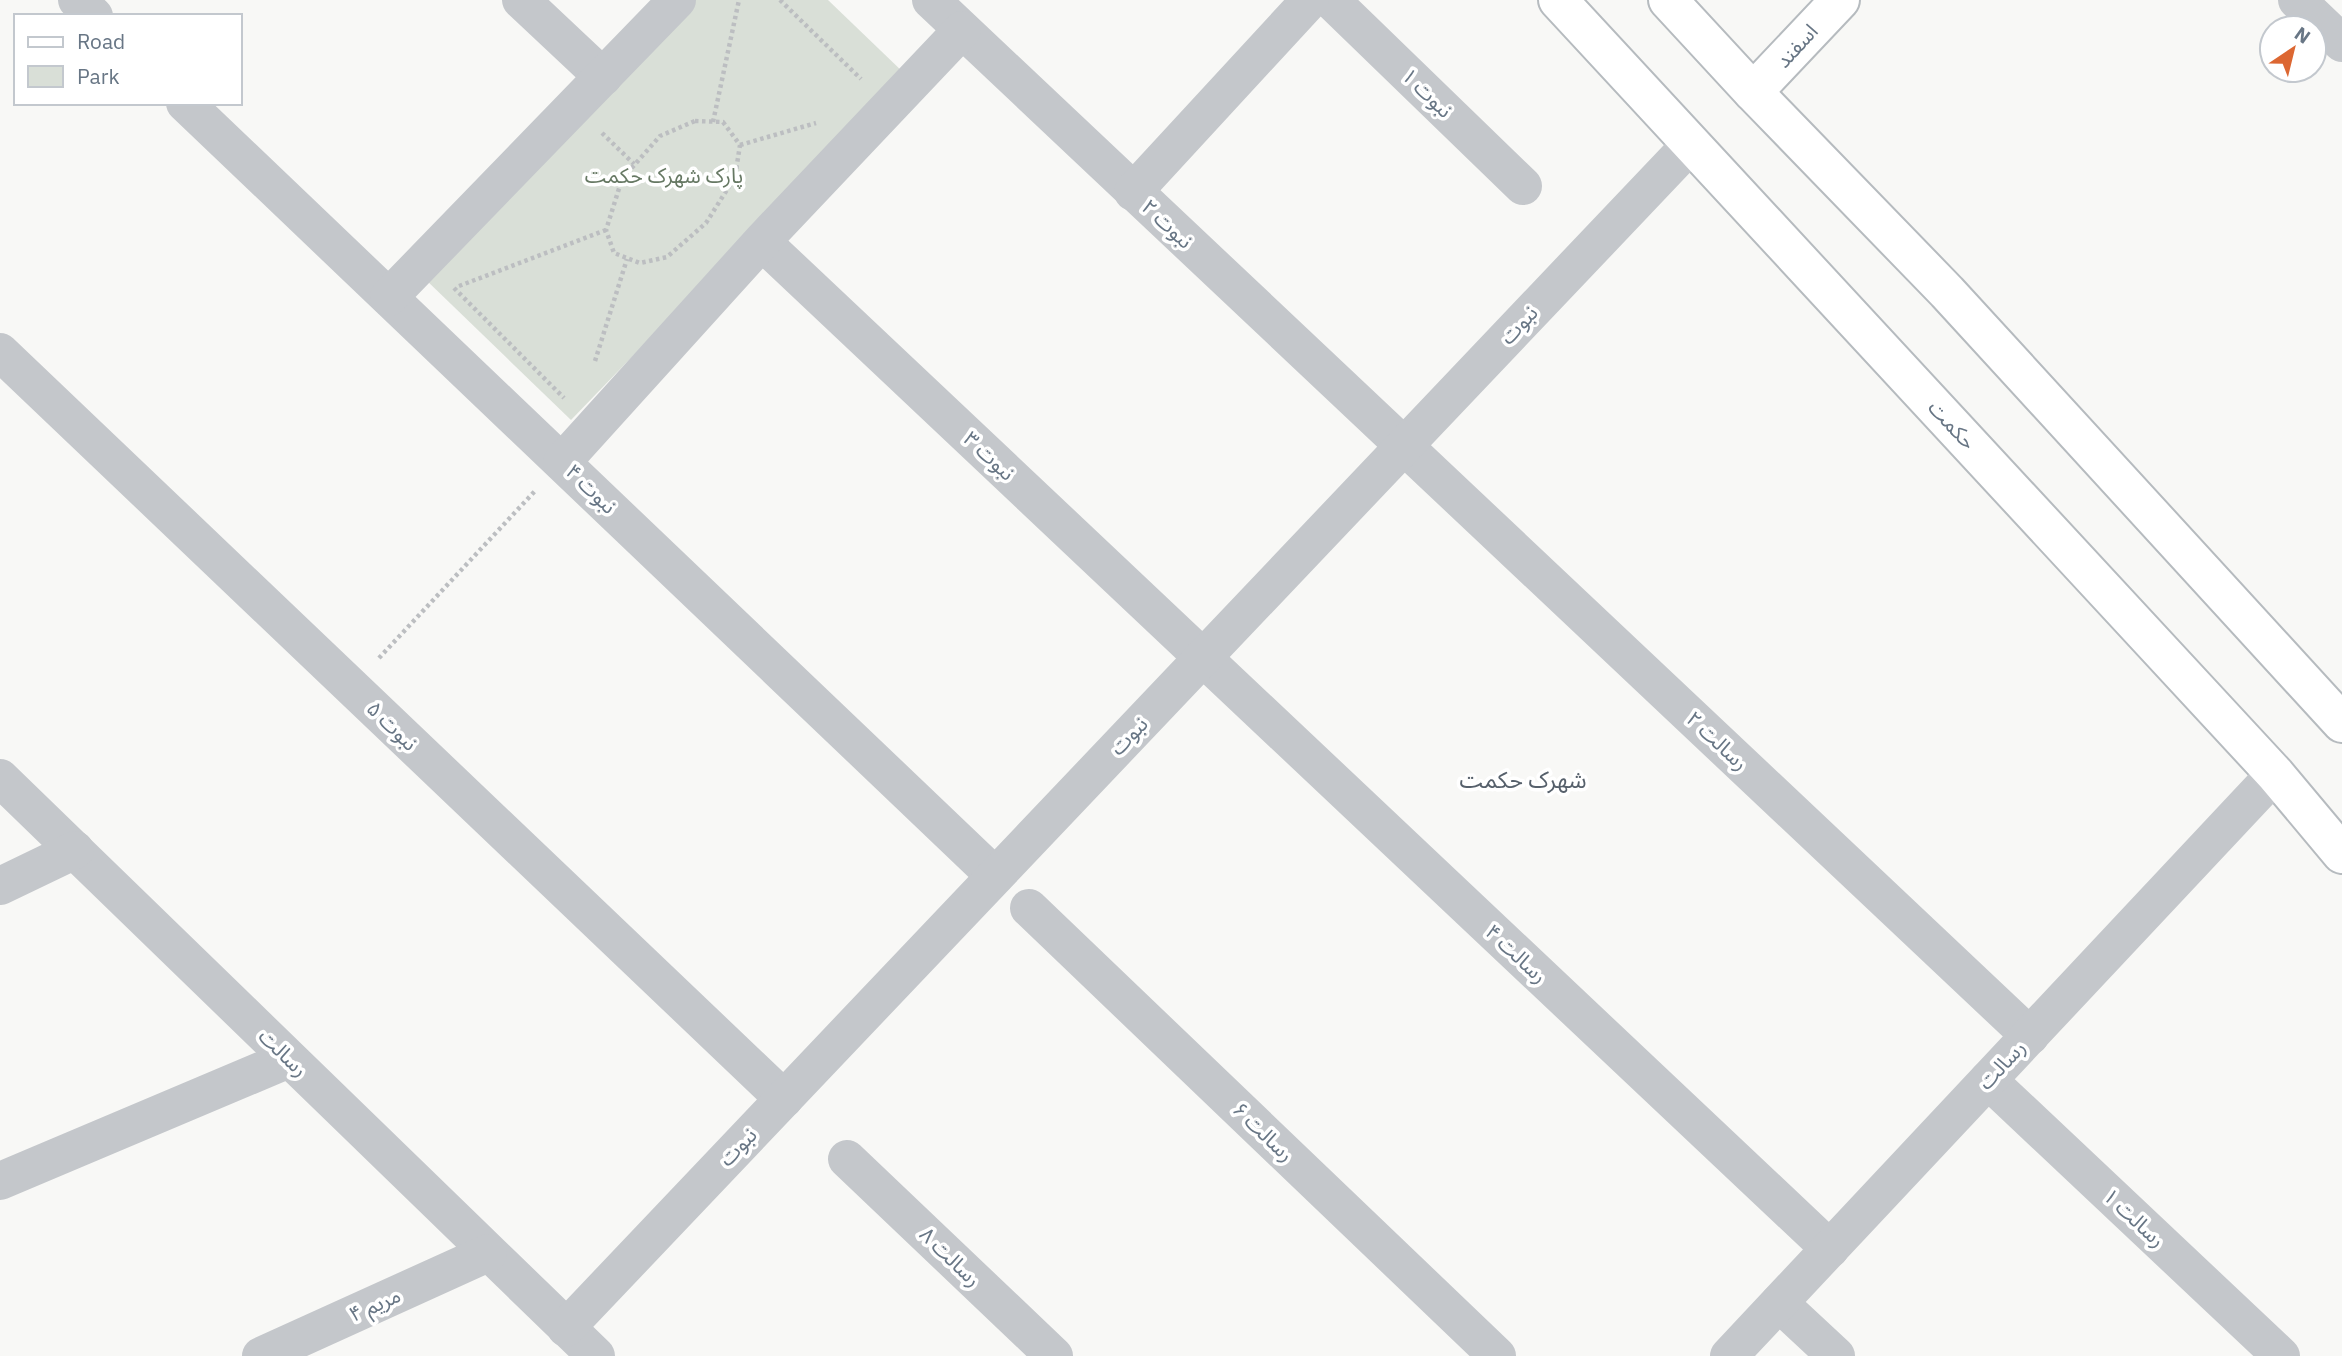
<svg xmlns="http://www.w3.org/2000/svg" width="2342" height="1356" font-family="'IBM Plex Sans','Noto Sans Arabic',sans-serif">
<style>
.green{fill:#d9dfd7}
.lines{fill:none;stroke-linecap:round;stroke-linejoin:round}
.secondary-casing{stroke:#b6bbbf;stroke-width:42}
.path{stroke:#bcbec1;stroke-width:4.5;stroke-dasharray:3.5 3.5;stroke-linecap:butt}
.street{stroke:#c4c7cb;stroke-width:38}
.secondary{stroke:#fff;stroke-width:38}
.labels{text-anchor:middle;stroke-width:7;stroke-linejoin:round;paint-order:stroke}
.street-label{font-size:21px;fill:#687685;stroke:#fff}
.park-label{font-size:21px;fill:#667863;stroke:#fff}
.neighbourhood-label{font-size:23px;fill:#56606b;stroke:#fff}
</style>
<rect width="100%" height="100%" fill="#f8f8f6"/>
<!-- green -->
<polygon class="green" points="693,0 828,0 905,74 571,420 424,278"/>
<g class="lines">
<defs>
<g id="secondary">
<polyline points="1558,0 2275,774 2342,854"/>
<polyline points="1668,0 1753,92 1947,292 2342,723"/>
<polyline points="1753,92 1840,0"/>
</g>
</defs>
<!-- secondary casing -->
<use href="#secondary" class="secondary-casing"/>
<!-- path -->
<g class="path">
<polyline points="780,0 861,79"/>
<polygon points="695,121 723,122 740,145 735,177 706,223 667,257 640,263 614,253 606,230 622,179 660,136"/>
<polyline points="713,122 739,0"/>
<polyline points="602,133 634,164"/>
<polyline points="740,145 816,123"/>
<polyline points="459,286 606,230"/>
<polyline points="454,288 564,398"/>
<polyline points="595,361 627,259"/>
<polyline points="379,658 535,491"/>
</g>
<!-- street -->
<g class="street">
<polyline points="77,0 94,16"/>
<polyline points="521,0 603,77"/>
<polyline points="931,0 2030,1036"/>
<polyline points="1331,0 1523,186"/>
<polyline points="2297,0 2342,43"/>
<polyline points="185,103 995,876"/>
<polyline points="1133,192 1310,0"/>
<polyline points="776,255 1830,1249"/>
<polyline points="389,297 677,0"/>
<polyline points="0,352 784,1099"/>
<polyline points="562,462 764,239 962,30"/>
<polyline points="0,778 596,1356"/>
<polyline points="0,886 75,850"/>
<polyline points="1029,908 1497,1356"/>
<polyline points="1988,1080 2281,1356"/>
<polyline points="847,1159 1054,1356"/>
<polyline points="0,1181 289,1059"/>
<polyline points="1779,1303 1836,1356"/>
<polyline points="566,1328 1691,144"/>
<polyline points="261,1356 488,1253"/>
<polyline points="1729,1356 2275,774"/>
</g>
<!-- secondary -->
<use href="#secondary" class="secondary"/>
</g>
<g class="labels">
<!-- street labels -->
<g class="street-label">
<text transform="translate(1797 46) rotate(-47)" y="7">اسفند</text>
<text transform="translate(1427 93) rotate(44)" y="7">نبوت ۱</text>
<text transform="translate(1167 224) rotate(43)" y="7">نبوت ۲</text>
<text transform="translate(1519 325) rotate(-47)" y="7">نبوت</text>
<text transform="translate(1952 425) rotate(47)" y="7">حکمت</text>
<text transform="translate(989 456) rotate(43)" y="7">نبوت ۳</text>
<text transform="translate(591 489) rotate(44)" y="7">نبوت ۴</text>
<text transform="translate(392 726) rotate(44)" y="7">نبوت ۵</text>
<text transform="translate(1129 736) rotate(-46)" y="7">نبوت</text>
<text transform="translate(1717 741) rotate(43)" y="7">رسالت ۲</text>
<text transform="translate(1516 954) rotate(43)" y="7">رسالت ۴</text>
<text transform="translate(283 1053) rotate(44)" y="7">رسالت</text>
<text transform="translate(2002 1065) rotate(-47)" y="7">رسالت</text>
<text transform="translate(1263 1132) rotate(44)" y="7">رسالت ۶</text>
<text transform="translate(738 1147) rotate(-46)" y="7">نبوت</text>
<text transform="translate(2134 1218) rotate(43)" y="7">رسالت ۱</text>
<text transform="translate(950 1257) rotate(44)" y="7">رسالت ۸</text>
<text transform="translate(375 1305) rotate(-24)" y="7">مریم ۴</text>
</g>
<!-- park labels -->
<g class="park-label">
<text x="664" y="183">پارک شهرک حکمت</text>
</g>
<!-- neighbourhood labels -->
<g class="neighbourhood-label">
<text x="1523" y="788">شهرک حکمت</text>
</g>
</g>
<!-- legend -->
<rect x="14" y="14" width="228" height="91" fill="#ffffff" stroke="#c3c8ce" stroke-width="2"/>
<rect x="28" y="37" width="35" height="10" fill="#ffffff" stroke="#c3c8ce" stroke-width="2"/>
<text x="77" y="49" font-size="21" fill="#687685">Road</text>
<rect x="28" y="66" width="35" height="21" fill="#d9dfd7" stroke="#c3c8ce" stroke-width="2"/>
<text x="77" y="84" font-size="21" fill="#687685">Park</text>
<!-- north arrow -->
<g transform="translate(2293 49) rotate(35)"><circle r="33" fill="#ffffff" stroke="#c3c8ce" stroke-width="2"/>
<path d="M0-5L12 26L0 18L-12 26Z" fill="#dc6732"/>
<text y="-10" font-size="19" font-weight="bold" text-anchor="middle" fill="#687685">N</text>
</g>
</svg>
